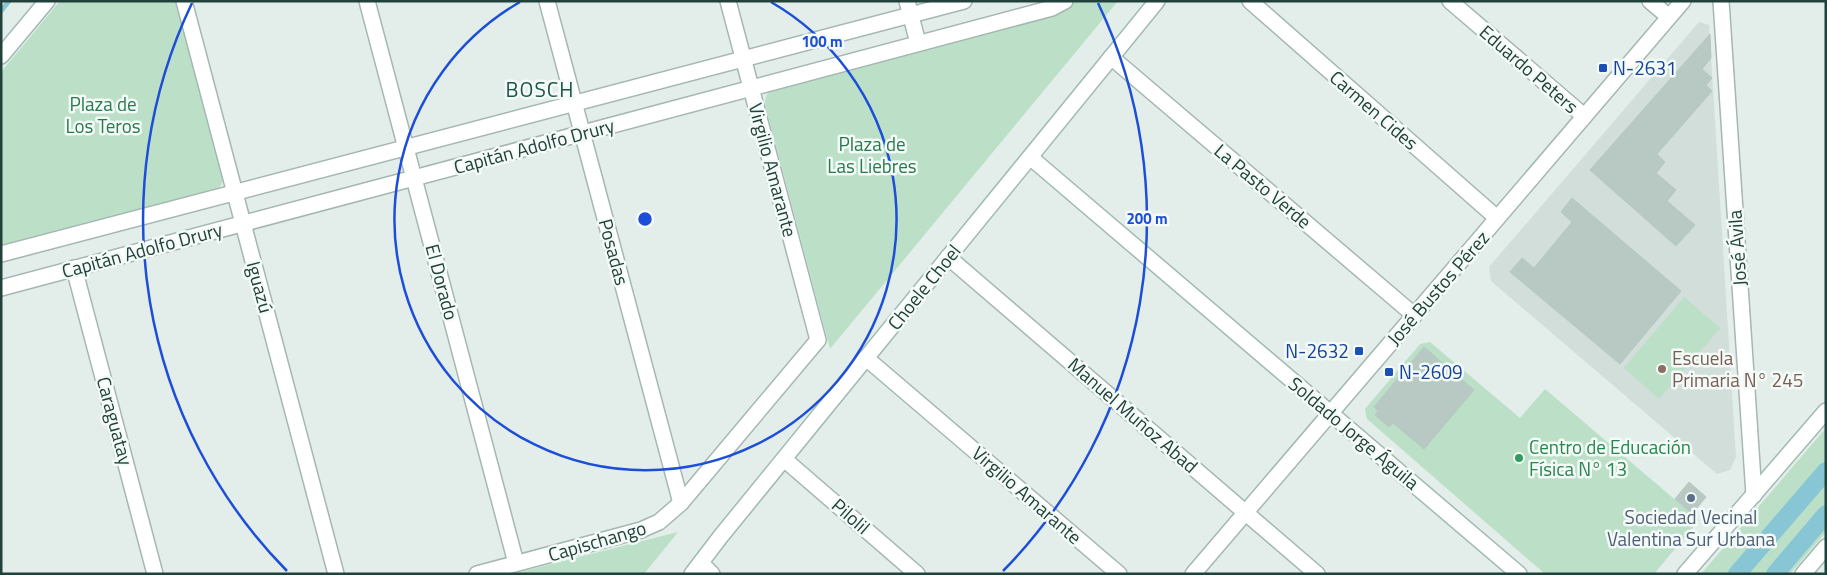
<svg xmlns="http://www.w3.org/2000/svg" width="1827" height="575" font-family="'Titillium Web',sans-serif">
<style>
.built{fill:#d1ded9}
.green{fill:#bbe0c7}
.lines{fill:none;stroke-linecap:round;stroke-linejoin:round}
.stream{stroke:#88c6d6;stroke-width:5}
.canal{stroke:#88c6d6;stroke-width:18}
.building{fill:#b8c9c3;stroke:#b5c8c1}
.street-casing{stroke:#a5b7b2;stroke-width:18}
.secondary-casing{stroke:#a0bab3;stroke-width:18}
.street{stroke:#fff;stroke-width:15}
.secondary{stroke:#fff;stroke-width:15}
.ring{fill:none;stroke:#1d4ed8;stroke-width:2.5}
.transit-dot{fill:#1a4fb4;stroke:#f4faf7;stroke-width:2}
.education-dot{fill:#8d6e63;stroke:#f4faf7;stroke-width:2}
.leisure-dot{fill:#2e9e5b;stroke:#f4faf7;stroke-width:2}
.service-dot{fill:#5c6f8a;stroke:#f4faf7;stroke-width:2}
.labels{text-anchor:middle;stroke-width:5;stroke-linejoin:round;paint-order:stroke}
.transit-label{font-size:19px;fill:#164399;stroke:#f4faf7;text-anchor:start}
.street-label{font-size:19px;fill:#21413a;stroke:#f4faf7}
.park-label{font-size:19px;fill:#287a4c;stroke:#f4faf7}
.education-label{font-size:19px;fill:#785e54;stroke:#f4faf7;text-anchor:start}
.leisure-label{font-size:19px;fill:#27864d;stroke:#f4faf7;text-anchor:start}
.service-label{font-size:19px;fill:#4e5e75;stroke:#f4faf7}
.quarter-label{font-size:21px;letter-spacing:1px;fill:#1b5449;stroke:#f4faf7}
.centre{fill:#1d4ed8;stroke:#f4faf7;stroke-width:2.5}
.ring-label{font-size:15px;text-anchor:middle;font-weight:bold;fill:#1d4ed8;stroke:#f4faf7;stroke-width:5;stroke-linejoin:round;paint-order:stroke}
</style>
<rect width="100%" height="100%" fill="#e3eeea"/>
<!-- built -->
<polygon class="built" points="1699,22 1709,25 1736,457 1730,470 1717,474 1491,281 1489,267"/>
<!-- green -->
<g class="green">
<path d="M60,1H176L223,170C224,179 223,186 215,191L1,248V72Z"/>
<path d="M1076,1H1118L830,349L767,112C764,103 764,96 771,89L1065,9Z"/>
<polygon points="1684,297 1720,328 1659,399 1624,368"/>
<polygon points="1430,342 1520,418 1545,389 1699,520 1654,574 1545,574 1367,419 1365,409 1420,344"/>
<polygon points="1826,428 1826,532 1790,574 1701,574"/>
<polygon points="678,532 644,574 512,574"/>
</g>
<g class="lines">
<!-- stream -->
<polyline class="stream" points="1,11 9,1"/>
<!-- canal -->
<g class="canal">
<polyline points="1737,574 1826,471"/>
<polyline points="1775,574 1826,514"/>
</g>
</g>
<!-- building -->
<g class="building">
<polygon points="1710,34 1711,58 1702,69 1712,78 1706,85 1712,91 1657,154 1665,162 1656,173 1676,190 1667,201 1695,225 1676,246 1590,170"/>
<polygon points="1572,198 1681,291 1620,364 1510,272 1522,258 1534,268 1572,222 1561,212"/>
<polygon points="1424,347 1474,390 1424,449 1393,423 1389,427 1375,415 1378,411 1374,407"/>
<polygon points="1689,482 1706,497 1692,514 1675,499"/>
</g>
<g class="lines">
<defs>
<g id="street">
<polyline points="184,1 336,574"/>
<polyline points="367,1 516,563"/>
<polyline points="547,1 681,503"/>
<polyline points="907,1 918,43"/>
<polyline points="1250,1 1497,218"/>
<polyline points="1450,1 1584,116"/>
<polyline points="1650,1 1669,17"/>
<polyline points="1721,1 1754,495"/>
<polyline points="1111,57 1414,315"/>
<polyline points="1,254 964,1"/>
<polyline points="948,257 1317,574"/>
<polyline points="74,268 155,574"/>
<polyline points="1,288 1052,8 1065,1"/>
<polyline points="866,358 1119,574"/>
<polyline points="784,459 917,574"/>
<polyline points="701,563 712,574"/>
<polyline points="477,574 641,530 659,522 681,503 818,340 728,1"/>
<polyline points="1193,574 1683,1"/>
</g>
<g id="secondary">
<polyline points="1,56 47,1"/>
<polyline points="1030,157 1519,574"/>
<polyline points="692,574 721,536 1157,1"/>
<polyline points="1685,574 1826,411"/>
<polyline points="1803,574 1826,547"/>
</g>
</defs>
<!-- street casing -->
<use href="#street" class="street-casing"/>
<!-- secondary casing -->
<use href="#secondary" class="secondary-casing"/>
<!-- street -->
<use href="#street" class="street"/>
<!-- secondary -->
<use href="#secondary" class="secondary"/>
</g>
<!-- distance rings -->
<g class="ring">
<path d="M771 2A251 251 0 1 1 520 2"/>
<path d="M287 571A502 502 0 0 1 192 3M1098 3A502 502 0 0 1 1003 571"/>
</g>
<!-- markers -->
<g class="transit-dot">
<rect x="1598" y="63" width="10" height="10" rx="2.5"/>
<rect x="1354" y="346" width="10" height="10" rx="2.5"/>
<rect x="1384" y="367" width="10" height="10" rx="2.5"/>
</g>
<circle class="education-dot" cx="1662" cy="369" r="5"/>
<circle class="leisure-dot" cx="1519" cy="458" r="5"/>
<circle class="service-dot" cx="1691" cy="498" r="5"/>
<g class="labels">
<!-- transit labels -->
<g class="transit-label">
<text x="1613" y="75">N-2631</text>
<text x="1349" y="358" text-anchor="end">N-2632</text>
<text x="1399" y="379">N-2609</text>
</g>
<!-- street labels -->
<g class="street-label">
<text transform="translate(1529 69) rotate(41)" y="7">Eduardo Peters</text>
<text transform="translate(1374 110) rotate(41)" y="7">Carmen Cides</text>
<text transform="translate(534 146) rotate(-15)" y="7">Capitán Adolfo Drury</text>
<text transform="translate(773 170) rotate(75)" y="7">Virgilio Amarante</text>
<text transform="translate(1263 186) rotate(40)" y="7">La Pasto Verde</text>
<text transform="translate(1737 248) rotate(-94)" y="7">José Ávila</text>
<text transform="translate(142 250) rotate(-15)" y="7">Capitán Adolfo Drury</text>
<text transform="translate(614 252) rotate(75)" y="7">Posadas</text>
<text transform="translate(442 282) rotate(75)" y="7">El Dorado</text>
<text transform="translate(260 287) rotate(75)" y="7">Iguazú</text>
<text transform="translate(924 287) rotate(-51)" y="7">Choele Choel</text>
<text transform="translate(1438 288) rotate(-49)" y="7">José Bustos Pérez</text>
<text transform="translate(1133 415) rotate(41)" y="7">Manuel Muñoz Abad</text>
<text transform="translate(115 421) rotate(75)" y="7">Caraguatay</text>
<text transform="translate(1354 433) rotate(40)" y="7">Soldado Jorge Águila</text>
<text transform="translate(1027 495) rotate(41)" y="7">Virgilio Amarante</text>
<text transform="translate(851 516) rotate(41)" y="7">Pilolil</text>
<text transform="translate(597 541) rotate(-16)" y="7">Capischango</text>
</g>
<!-- park labels -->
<g class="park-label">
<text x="103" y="111">Plaza de<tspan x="103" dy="22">Los Teros</tspan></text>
<text x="872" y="151">Plaza de<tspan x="872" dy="22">Las Liebres</tspan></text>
</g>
<!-- education labels -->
<g class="education-label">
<text x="1672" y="365">Escuela<tspan x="1672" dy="22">Primaria N° 245</tspan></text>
</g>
<!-- leisure labels -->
<g class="leisure-label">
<text x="1529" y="454">Centro de Educación<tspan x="1529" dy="22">Física N° 13</tspan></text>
</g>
<!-- service labels -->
<g class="service-label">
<text x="1691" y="524">Sociedad Vecinal<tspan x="1691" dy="22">Valentina Sur Urbana</tspan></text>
</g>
<!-- quarter labels -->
<g class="quarter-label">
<text x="540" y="97">BOSCH</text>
</g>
</g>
<circle cx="645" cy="219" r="8" class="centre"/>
<g class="ring-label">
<text x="822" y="47">100 m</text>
<text x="1147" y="224">200 m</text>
</g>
<!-- border -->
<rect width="1827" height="575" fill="none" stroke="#21413a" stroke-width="5"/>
</svg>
